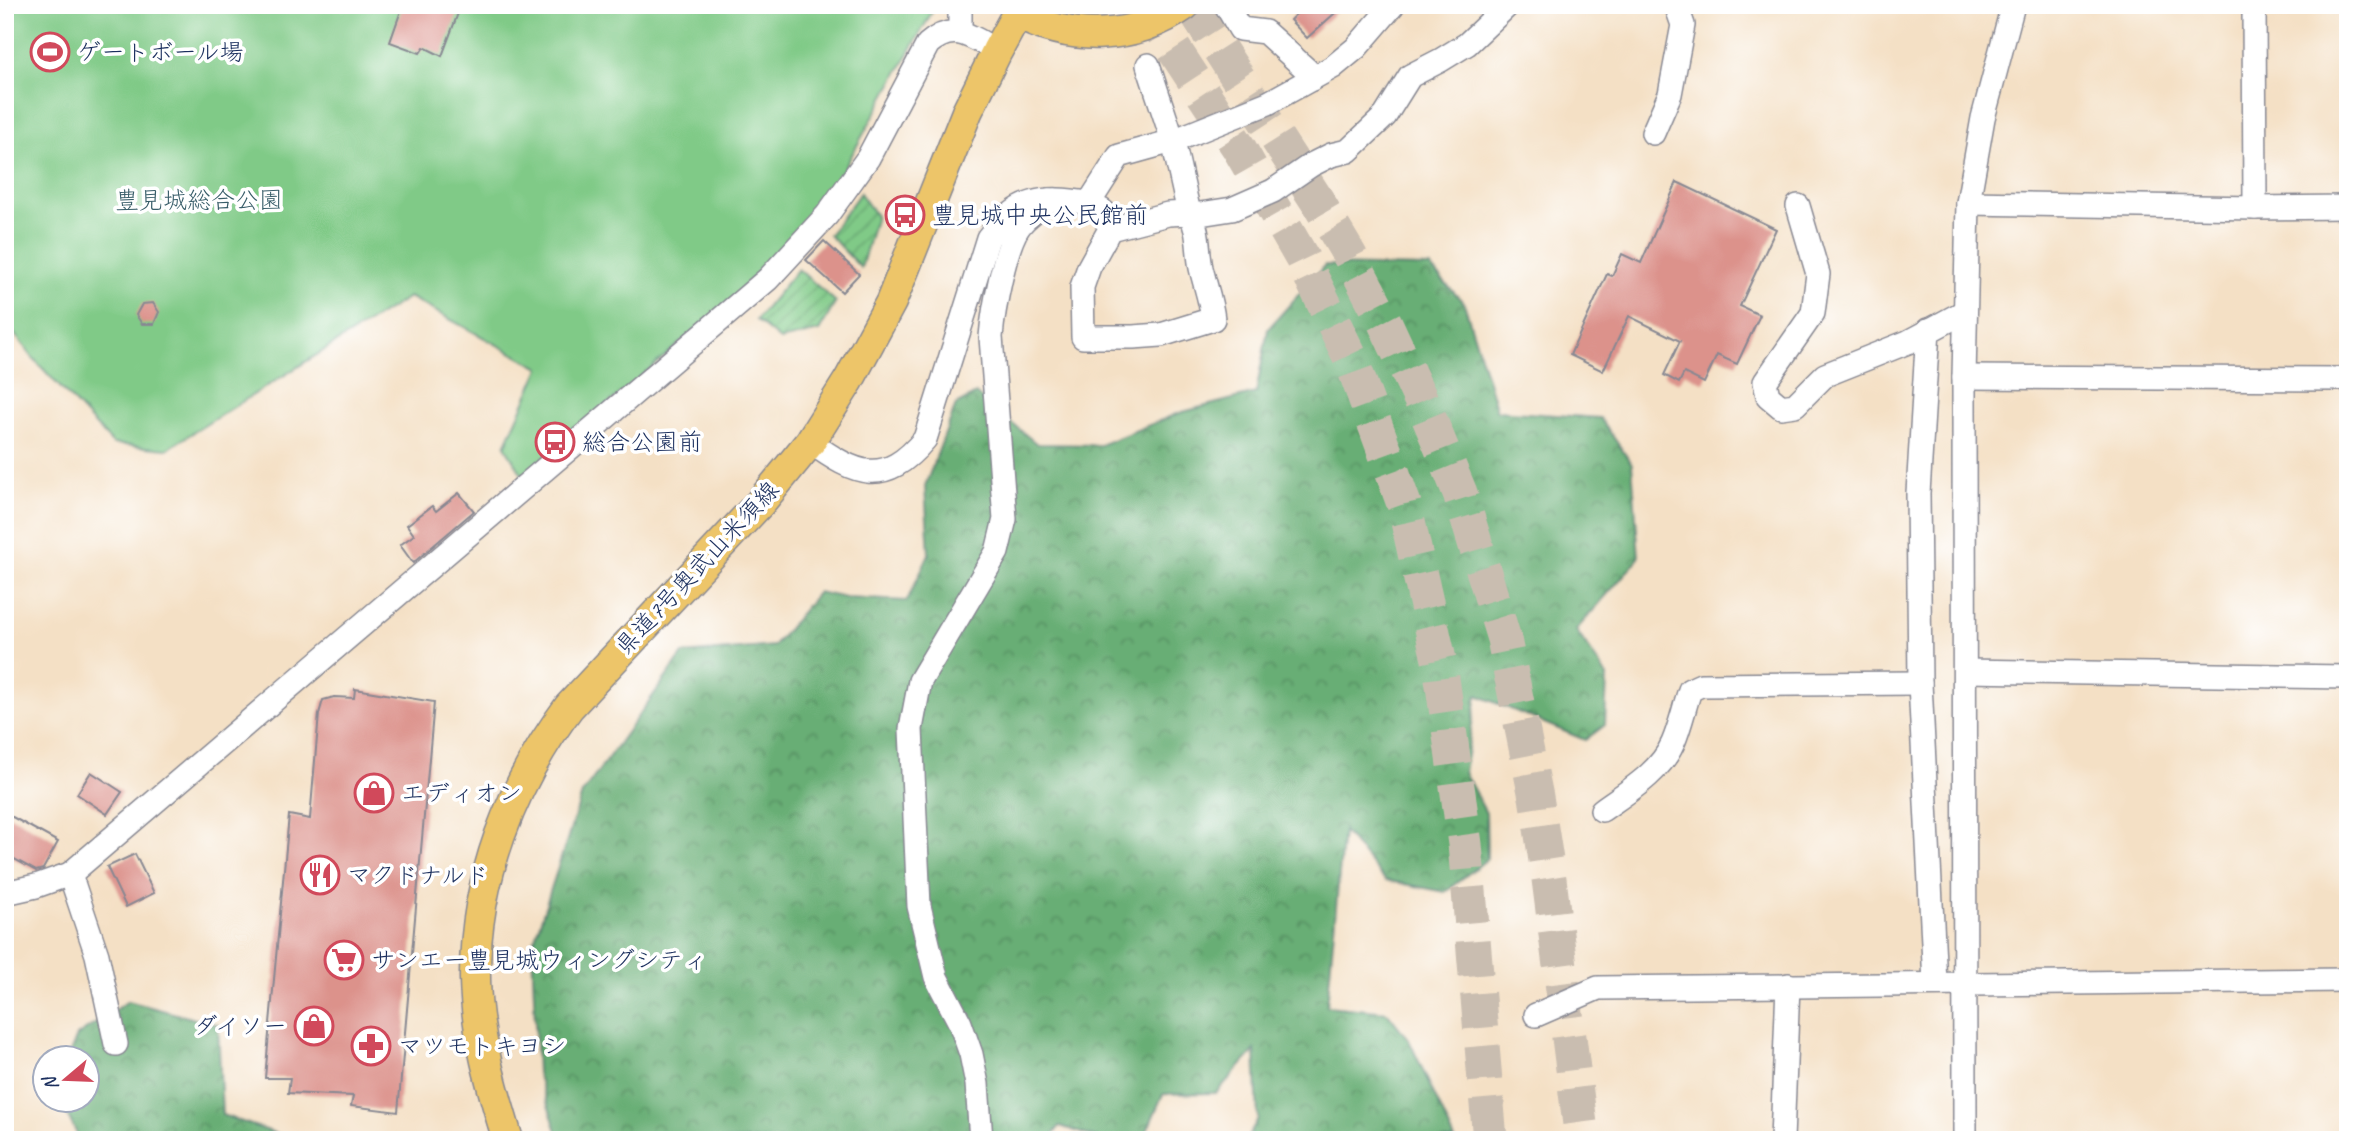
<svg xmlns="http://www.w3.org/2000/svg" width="2353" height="1145" font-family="Caveat,'Klee One',sans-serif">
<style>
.forest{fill:url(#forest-crowns);stroke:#426e69;stroke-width:2}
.park{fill:#80ca87;stroke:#4e7c72;stroke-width:2}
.garden{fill:url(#garden-furrows);stroke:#4e7c72;stroke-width:2}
.building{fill:#dc928b}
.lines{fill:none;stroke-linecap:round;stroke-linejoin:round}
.highway-tunnel{stroke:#c9bdb0;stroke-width:35;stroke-dasharray:35 18;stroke-linecap:butt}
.minor-casing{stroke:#888892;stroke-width:26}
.major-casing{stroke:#888892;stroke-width:33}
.minor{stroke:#fff;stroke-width:23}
.major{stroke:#edc569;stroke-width:30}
.labels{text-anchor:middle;stroke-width:7;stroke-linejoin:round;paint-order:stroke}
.poi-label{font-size:24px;fill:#1b2f5e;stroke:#fff;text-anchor:start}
.park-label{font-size:24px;fill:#395e6a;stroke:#fff}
.street-label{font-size:24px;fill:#1b2f5e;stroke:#fff}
</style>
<defs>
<pattern id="forest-crowns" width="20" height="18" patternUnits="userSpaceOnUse" patternTransform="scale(1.75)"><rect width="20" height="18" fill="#68ae74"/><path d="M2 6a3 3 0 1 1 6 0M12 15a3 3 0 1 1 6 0" fill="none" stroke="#558e62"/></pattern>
<pattern id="garden-furrows" width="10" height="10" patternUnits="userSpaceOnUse" patternTransform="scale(1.75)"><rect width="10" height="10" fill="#80ca87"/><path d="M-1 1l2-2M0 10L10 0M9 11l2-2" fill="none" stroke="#68a472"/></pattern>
</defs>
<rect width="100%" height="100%" fill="#fff"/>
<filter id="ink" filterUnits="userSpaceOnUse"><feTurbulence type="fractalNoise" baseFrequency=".0143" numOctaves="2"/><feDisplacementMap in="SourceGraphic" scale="14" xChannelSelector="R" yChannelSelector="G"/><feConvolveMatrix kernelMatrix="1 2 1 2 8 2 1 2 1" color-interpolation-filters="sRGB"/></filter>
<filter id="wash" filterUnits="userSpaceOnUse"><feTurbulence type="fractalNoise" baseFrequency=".00686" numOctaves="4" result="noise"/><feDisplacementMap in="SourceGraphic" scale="28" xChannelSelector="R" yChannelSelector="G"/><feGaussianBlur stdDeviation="1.57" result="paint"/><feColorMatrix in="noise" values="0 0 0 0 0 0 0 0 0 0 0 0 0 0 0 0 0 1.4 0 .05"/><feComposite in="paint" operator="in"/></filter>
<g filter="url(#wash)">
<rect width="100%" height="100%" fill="#f4e0c5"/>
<!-- forest -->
<g class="forest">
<path d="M1062,5H1143C1118,18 1089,16 1063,8Z"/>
<polygon points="1325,265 1430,267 1464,303 1497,411 1600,418 1632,464 1639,558 1576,630 1607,676 1605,725 1585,740 1477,695 1464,772 1486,813 1487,859 1445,892 1385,880 1343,831 1327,1006 1387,1012 1409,1040 1455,1140 1246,1140 1258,1119 1255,1050 1216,1093 1163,1094 1143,1140 1102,1140 1060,1126 1049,1140 560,1140 537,1073 532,947 582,794 683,654 774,646 818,592 846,598 907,601 929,554 925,486 956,405 976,394 1037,444 1100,445 1179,413 1256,393 1268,329"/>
<polygon points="128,1001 218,1025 222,1115 284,1136 284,1140 80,1140 60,1100 88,1100 88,1058 68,1057 77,1036"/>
</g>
<!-- park -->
<polygon class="park" points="5,5 936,5 822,208 730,301 523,476 505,446 540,368 409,297 167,449 113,444 34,359 5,322"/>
<!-- garden -->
<g class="garden">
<polygon points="860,193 876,216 861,268 829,235"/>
<polygon points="798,269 836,302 819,331 780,340 756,320"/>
</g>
<g id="blocks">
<!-- building -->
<g class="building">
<polygon points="403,5 461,5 442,56 424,47 420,53 390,42"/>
<polygon points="1287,5 1344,5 1307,38 1290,20 1296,14"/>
<polygon points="1677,182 1776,229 1740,306 1760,315 1737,364 1717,355 1704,383 1684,373 1679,383 1664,375 1680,341 1629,316 1603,371 1570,355 1607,274 1612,276 1622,254 1641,263"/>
<polygon points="824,241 859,274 842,292 806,260"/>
<polygon points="153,303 159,312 154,324 142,324 136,315 142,304"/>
<polygon points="459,493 474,511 413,563 400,545 414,535 407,525 432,506 436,511"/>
<polygon points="355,689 434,702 398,1112 351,1106 353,1096 288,1093 290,1078 265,1078 289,815 310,819 319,714 323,700 334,697 354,698"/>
<polygon points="91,772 122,792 107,814 77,794"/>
<polygon points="5,813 58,842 43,869 36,871 5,854"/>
<polygon points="135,854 154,893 126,907 107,867"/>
</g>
</g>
</g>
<g filter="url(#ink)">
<use href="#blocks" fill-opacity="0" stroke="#888892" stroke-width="2"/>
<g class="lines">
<!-- highway-tunnel -->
<g class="highway-tunnel">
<polyline points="1145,5 1239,148 1302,258 1351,359 1404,504 1440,664 1465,844 1490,1140"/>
<polyline points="1191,5 1318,202 1350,256 1385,323 1427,413 1460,493 1504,639 1536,797 1549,879 1582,1140"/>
</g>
<defs>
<g id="minor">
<polyline points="960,5 960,32"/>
<polyline points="1226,5 1240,29 1265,32 1307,70 1312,79"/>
<polyline points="2254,5 2255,208"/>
<polyline points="1148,65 1173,141 1189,213 1200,214 1232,209 1273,191 1311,165 1331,155 1348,151 1385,116 1410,76 1441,60 1467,44 1508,5"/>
<polyline points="1653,133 1670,94 1683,25 1676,5"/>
<path d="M1089,203L1103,211L1110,229L1089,267L1082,287L1083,337H1133L1161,335L1213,319C1211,301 1205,285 1201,268C1197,249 1200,230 1189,213L1168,214L1110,229"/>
<polyline points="1968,203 2255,208 2348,207"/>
<polyline points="1798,206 1818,274 1813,313 1765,382 1768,396 1781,407 1795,405 1825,375 1908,342 1964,312"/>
<polyline points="1928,330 1918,493 1920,683 1935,983"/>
<polyline points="1964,377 2348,379"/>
<path d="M810,442C856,475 884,488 925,439L988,238C1018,198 1042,196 1089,203L1119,156L1173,141L1268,103L1333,67L1356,48L1393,5"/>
<polyline points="1965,671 2348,677"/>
<path d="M1602,810C1627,792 1660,773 1673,743C1680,727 1684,708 1690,690L1701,685L1920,683"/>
<polyline points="70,874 97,955 116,1044"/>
<path d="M5,893L36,886L70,874L768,279L827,215L868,158L928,44C954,21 971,37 997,51"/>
<polyline points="1536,1015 1598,988 2348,980"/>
<path d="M981,1140L977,1084L971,1054L960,1023L936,977L919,906L911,729L920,681L997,552L1005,519L991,337C993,312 1005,244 1020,225C1028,215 1040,207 1050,200"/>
<polyline points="1782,1140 1788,985"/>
<polyline points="1965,1140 1964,377 1968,203 1983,118 2013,5"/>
</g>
<g id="major">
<path d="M1017,14C1072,42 1134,41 1185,5"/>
<path d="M508,1140C492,1088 476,1033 475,979C474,880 511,785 569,707L760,503L810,442L849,380L891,302L967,112L997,51L1022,5"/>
</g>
</defs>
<!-- minor casing -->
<use href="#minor" class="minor-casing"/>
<!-- major casing -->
<use href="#major" class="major-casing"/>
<!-- minor -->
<use href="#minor" class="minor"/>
<!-- major -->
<use href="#major" class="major"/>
</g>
</g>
<!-- icons -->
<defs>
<symbol id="stadium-ring" viewBox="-11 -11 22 22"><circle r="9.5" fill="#fff" stroke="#d1495b" stroke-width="1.5"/><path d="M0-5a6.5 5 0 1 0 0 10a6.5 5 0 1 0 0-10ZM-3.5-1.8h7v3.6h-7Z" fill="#d1495b"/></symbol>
<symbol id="bus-ring" viewBox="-11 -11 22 22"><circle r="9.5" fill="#fff" stroke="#d1495b" stroke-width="1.5"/><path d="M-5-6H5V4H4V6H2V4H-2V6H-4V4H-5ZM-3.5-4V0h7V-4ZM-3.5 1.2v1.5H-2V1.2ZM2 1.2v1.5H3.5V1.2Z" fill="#d1495b"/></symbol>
<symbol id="shop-ring" viewBox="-11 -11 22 22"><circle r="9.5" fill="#fff" stroke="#d1495b" stroke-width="1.5"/><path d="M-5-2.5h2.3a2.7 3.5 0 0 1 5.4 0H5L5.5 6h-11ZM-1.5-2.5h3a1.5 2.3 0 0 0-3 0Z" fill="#d1495b"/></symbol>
<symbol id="restaurant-ring" viewBox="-11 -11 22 22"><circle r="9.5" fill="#fff" stroke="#d1495b" stroke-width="1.5"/><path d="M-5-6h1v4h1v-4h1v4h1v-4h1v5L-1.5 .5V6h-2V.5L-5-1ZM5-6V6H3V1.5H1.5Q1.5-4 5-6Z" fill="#d1495b"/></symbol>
<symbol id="supermarket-ring" viewBox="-11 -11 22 22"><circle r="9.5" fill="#fff" stroke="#d1495b" stroke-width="1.5"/><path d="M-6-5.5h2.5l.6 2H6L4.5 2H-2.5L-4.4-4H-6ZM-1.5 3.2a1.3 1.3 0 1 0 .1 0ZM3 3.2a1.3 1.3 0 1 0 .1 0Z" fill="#d1495b"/></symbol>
<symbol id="pharmacy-ring" viewBox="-11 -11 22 22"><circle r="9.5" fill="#fff" stroke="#d1495b" stroke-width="1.5"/><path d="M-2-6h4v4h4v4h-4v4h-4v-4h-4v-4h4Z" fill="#d1495b"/></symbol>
</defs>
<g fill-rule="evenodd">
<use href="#stadium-ring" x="28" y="30" width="44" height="44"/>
<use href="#bus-ring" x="883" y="193" width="44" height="44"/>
<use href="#bus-ring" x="533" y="420" width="44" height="44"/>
<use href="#shop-ring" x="352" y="771" width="44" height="44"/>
<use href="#restaurant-ring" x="298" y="853" width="44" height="44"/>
<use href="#supermarket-ring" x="322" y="938" width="44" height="44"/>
<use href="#shop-ring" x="292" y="1004" width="44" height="44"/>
<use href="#pharmacy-ring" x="349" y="1024" width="44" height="44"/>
</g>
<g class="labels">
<!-- poi labels -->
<g class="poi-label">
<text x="77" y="60">ゲートボール場</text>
<text x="932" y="223">豊見城中央公民館前</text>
<text x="582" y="450">総合公園前</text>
<text x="401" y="801">エディオン</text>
<text x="347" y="883">マクドナルド</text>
<text x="371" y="968">サンエー豊見城ウィングシティ</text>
<text x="287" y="1034" text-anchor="end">ダイソー</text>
<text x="398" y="1054">マツモトキヨシ</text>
</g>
<!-- park labels -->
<g class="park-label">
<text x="199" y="208">豊見城総合公園</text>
</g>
<!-- street labels -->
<g class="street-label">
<text transform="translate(697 568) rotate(-47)" y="8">県道7号奥武山米須線</text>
</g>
</g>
<!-- margin -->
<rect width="2353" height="1145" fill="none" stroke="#fff" stroke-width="28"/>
<!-- north arrow -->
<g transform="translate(66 1079) rotate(251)"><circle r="33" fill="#ffffff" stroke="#a4acbf" stroke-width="2"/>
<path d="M0-5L12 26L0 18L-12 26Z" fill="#d1495b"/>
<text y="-10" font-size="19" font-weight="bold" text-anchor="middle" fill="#1b2f5e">N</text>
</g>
</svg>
